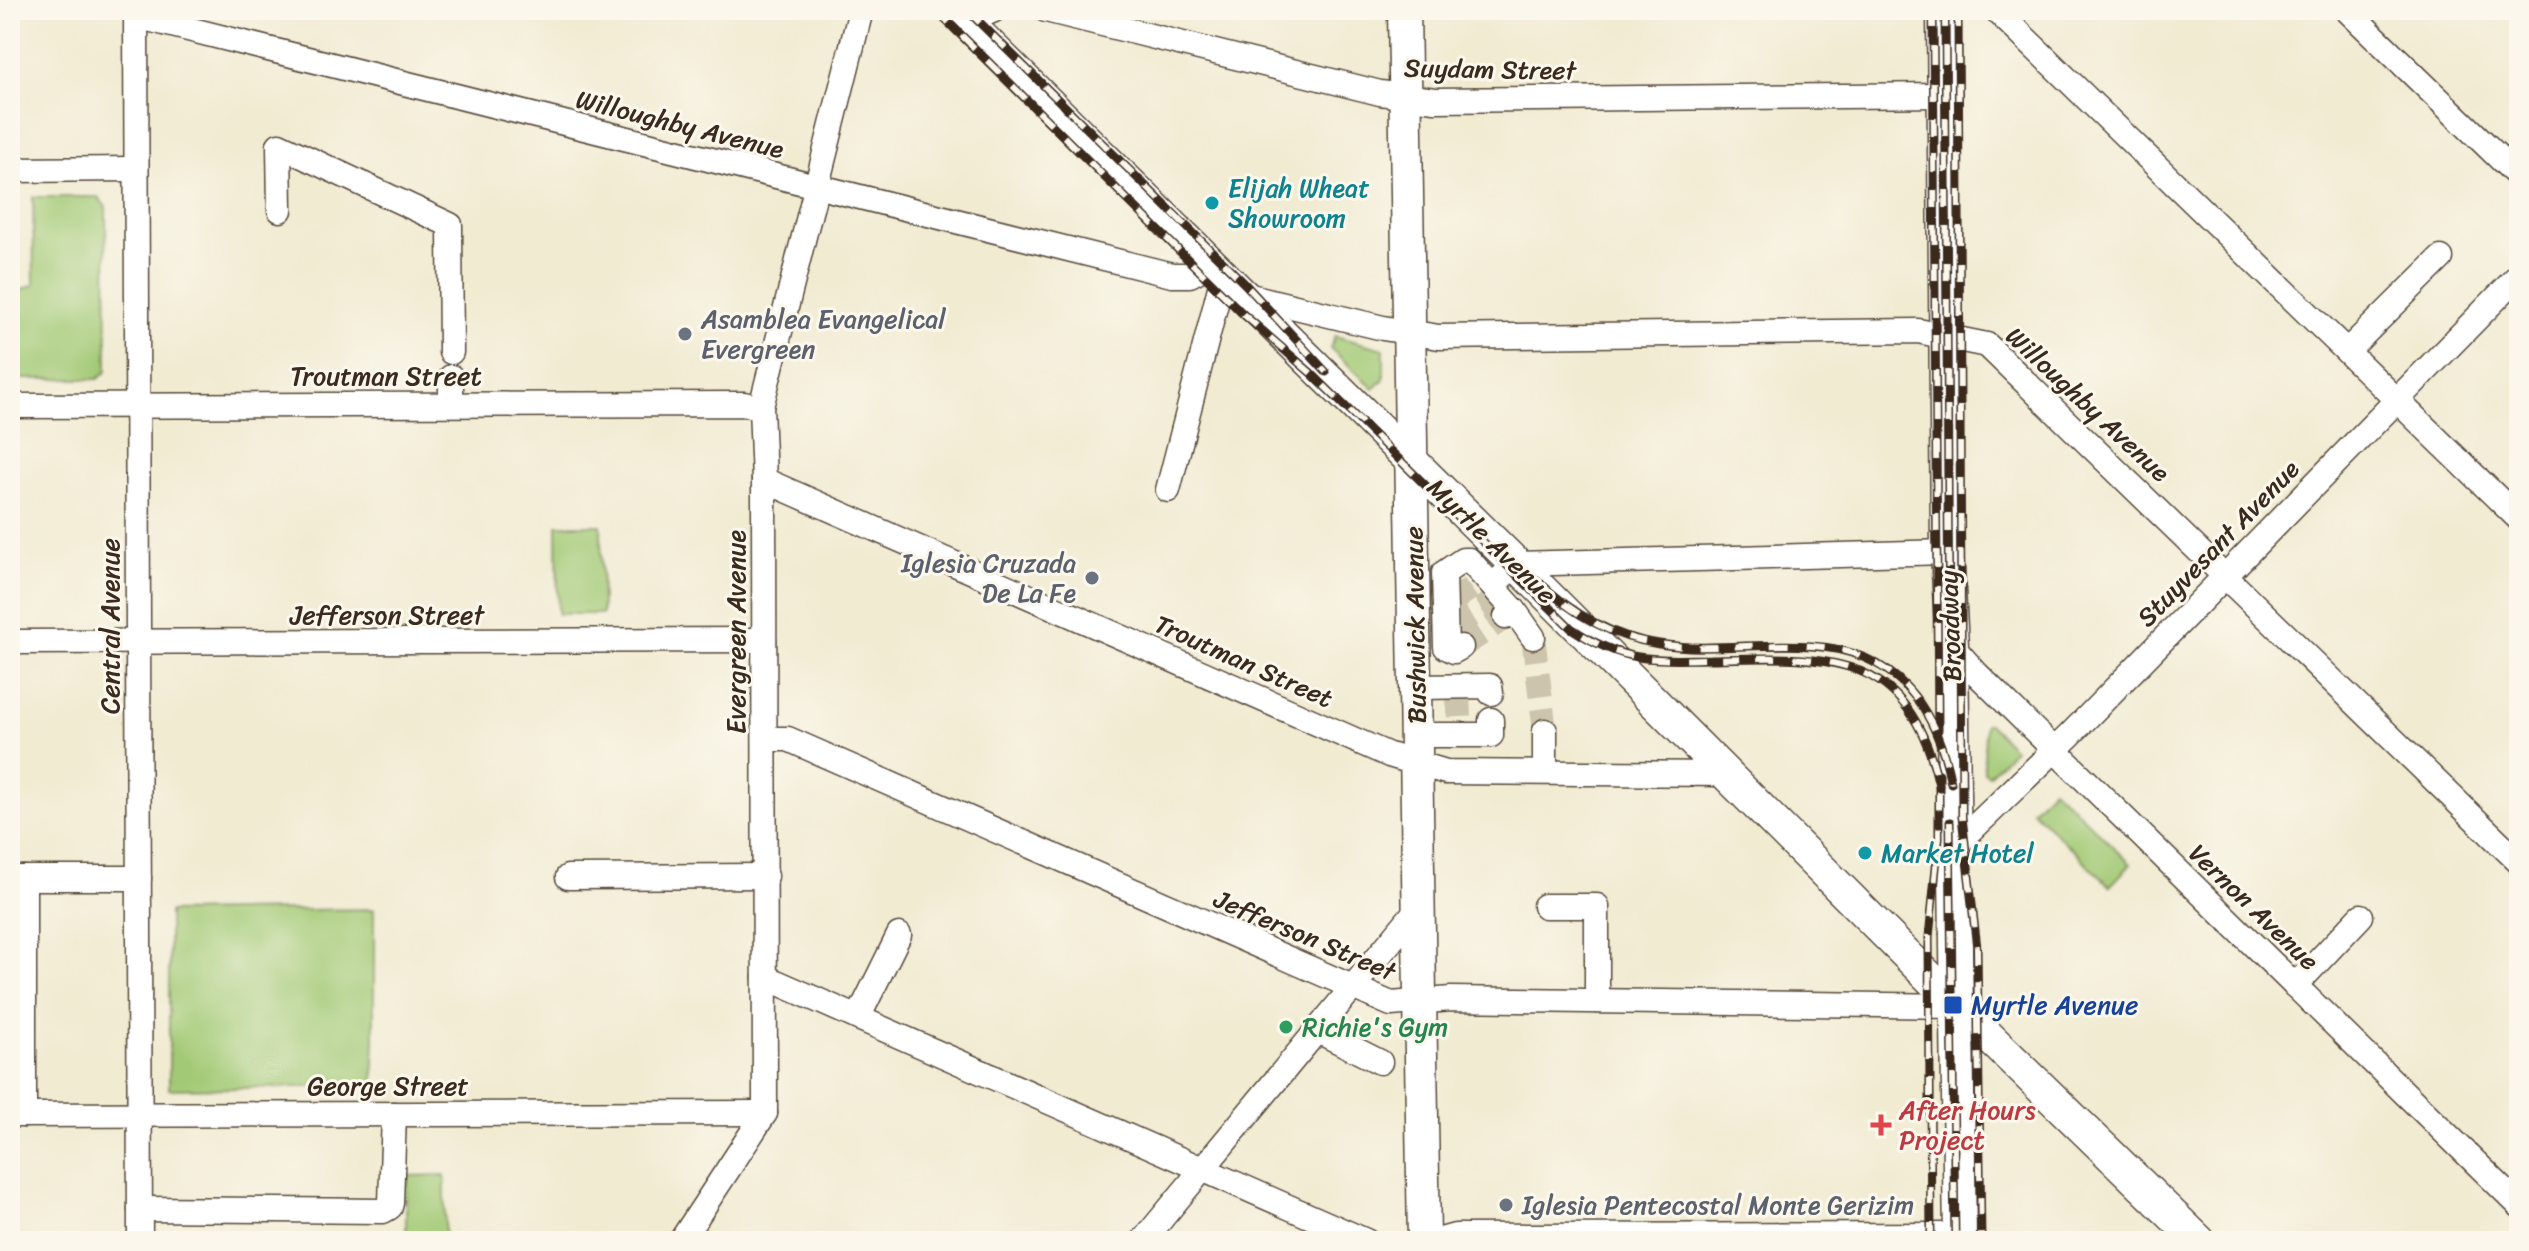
<svg xmlns="http://www.w3.org/2000/svg" width="2529" height="1251" font-family="Sriracha,sans-serif">
<style>
.green{fill:#a2c974;stroke:#6e7a49;stroke-width:2}
.lines{fill:none;stroke-linecap:round;stroke-linejoin:round}
.minor-tunnel{stroke:#cdc4ae;stroke-width:24;stroke-dasharray:24 12;stroke-linecap:butt}
.minor-casing{stroke:#564739;stroke-width:27}
.major-casing{stroke:#564739;stroke-width:35}
.minor{stroke:#fff;stroke-width:24}
.major{stroke:#fff;stroke-width:32}
.rail-casing{stroke:#3b2a1e;stroke-width:9}
.rail{stroke:#fbf7ec;stroke-width:6;stroke-dasharray:18;stroke-linecap:butt}
.culture-dot{fill:#0f9aa8;stroke:#fbf7ec;stroke-width:3}
.worship-dot{fill:#6b7280;stroke:#fbf7ec;stroke-width:3}
.transit-dot{fill:#1a4fb4;stroke:#fbf7ec;stroke-width:3}
.leisure-dot{fill:#2e9e5b;stroke:#fbf7ec;stroke-width:3}
.health-dot{fill:#e0444e;stroke:#fbf7ec;stroke-width:3}
.labels{text-anchor:middle;stroke-width:6;stroke-linejoin:round;paint-order:stroke}
.street-label{font-size:26px;fill:#3b2a1e;stroke:#fbf7ec}
.culture-label{font-size:26px;fill:#0d838f;stroke:#fbf7ec;text-anchor:start}
.worship-label{font-size:26px;fill:#5b616d;stroke:#fbf7ec;text-anchor:start}
.transit-label{font-size:26px;fill:#164399;stroke:#fbf7ec;text-anchor:start}
.leisure-label{font-size:26px;fill:#27864d;stroke:#fbf7ec;text-anchor:start}
.health-label{font-size:26px;fill:#be3a42;stroke:#fbf7ec;text-anchor:start}
</style>
<rect width="100%" height="100%" fill="#fbf7ec"/>
<filter id="ink" filterUnits="userSpaceOnUse"><feTurbulence type="fractalNoise" baseFrequency=".0125" numOctaves="2"/><feDisplacementMap in="SourceGraphic" scale="16" xChannelSelector="R" yChannelSelector="G"/><feConvolveMatrix kernelMatrix="1 2 1 2 8 2 1 2 1" color-interpolation-filters="sRGB"/></filter>
<filter id="wash" filterUnits="userSpaceOnUse"><feTurbulence type="fractalNoise" baseFrequency=".006" numOctaves="4" result="noise"/><feDisplacementMap in="SourceGraphic" scale="32" xChannelSelector="R" yChannelSelector="G"/><feGaussianBlur stdDeviation="1.8" result="paint"/><feColorMatrix in="noise" values="0 0 0 0 0 0 0 0 0 0 0 0 0 0 0 0 0 1.4 0 .05"/><feComposite in="paint" operator="in"/></filter>
<g filter="url(#wash)">
<rect width="100%" height="100%" fill="#f1ebd2"/>
<!-- green -->
<g class="green">
<polygon points="33,197 98,197 106,207 107,371 98,379 10,379 10,294 34,285"/>
<polygon points="1335,336 1384,349 1384,380 1374,389 1330,348"/>
<polygon points="557,525 601,525 602,614 558,614"/>
<polygon points="1985,724 1989,724 2014,749 1989,775 1984,772"/>
<polygon points="2053,788 2131,864 2110,886 2032,810"/>
<polygon points="374,909 374,1086 169,1089 169,912"/>
<polygon points="445,1175 445,1241 406,1241 406,1176"/>
</g>
</g>
<g filter="url(#ink)">
<g class="lines">
<!-- minor-tunnel -->
<g class="minor-tunnel">
<polyline points="1451,602 1481,581"/>
<polyline points="1451,629 1495,600"/>
<polyline points="1533,637 1545,731"/>
<polyline points="1461,647 1506,617"/>
<polyline points="1458,693 1459,720"/>
</g>
<defs>
<g id="minor">
<polyline points="136,10 140,1241"/>
<polyline points="1046,10 1380,93 1435,100 1943,95"/>
<polyline points="1996,10 2519,519"/>
<polyline points="2347,10 2519,177"/>
<polyline points="136,16 1172,275 1190,275 1210,264"/>
<polyline points="966,22 994,10"/>
<polyline points="10,170 136,169"/>
<polyline points="280,210 279,145 450,225 451,352"/>
<polyline points="1242,294 1383,328 1439,337 1918,331 1987,345 2519,862"/>
<polyline points="2347,351 2441,258"/>
<polyline points="451,404 451,377"/>
<polyline points="10,406 744,404 761,407"/>
<polyline points="764,480 1389,755 1446,772 1728,774"/>
<polyline points="1168,490 1223,276"/>
<polyline points="1493,585 1516,564 1947,552"/>
<polyline points="1514,610 1533,637"/>
<polyline points="10,642 764,640"/>
<polyline points="1952,646 1977,674 2519,1205"/>
<polyline points="1461,647 1454,651 1446,647 1444,573 1463,560 1469,560 1514,610 1506,617"/>
<polyline points="1416,687 1490,686 1491,693"/>
<polyline points="1416,735 1491,735 1491,720"/>
<polyline points="765,739 788,739 1391,1004 1451,999 1958,1006"/>
<polyline points="1545,772 1545,731"/>
<polyline points="1955,846 2069,736 2519,275"/>
<polyline points="568,877 766,876"/>
<polyline points="10,878 139,878"/>
<polyline points="24,878 24,1115"/>
<polyline points="1545,906 1597,906 1597,1001"/>
<polyline points="765,977 1366,1241"/>
<polyline points="2295,986 2361,916"/>
<polyline points="858,1018 899,935"/>
<polyline points="1318,1031 1380,1062"/>
<polyline points="10,1115 765,1113"/>
<polyline points="140,1209 383,1211 390,1207 391,1203 394,1114"/>
<polyline points="681,1241 765,1113 764,480 761,407 861,10"/>
<polyline points="1143,1241 1419,907"/>
<polyline points="1437,1241 1455,1236 1960,1235"/>
</g>
<g id="major">
<polyline points="954,10 1516,564 1984,1032 2199,1241"/>
<polyline points="1404,10 1424,1241"/>
<polyline points="1943,10 1947,552 1952,646 1960,1241"/>
</g>
</defs>
<!-- minor casing -->
<use href="#minor" class="minor-casing"/>
<!-- major casing -->
<use href="#major" class="major-casing"/>
<!-- minor -->
<use href="#minor" class="minor"/>
<!-- major -->
<use href="#major" class="major"/>
<defs>
<g id="rail">
<path d="M936,10L1243,314L1311,373L1571,628C1592,642 1613,653 1638,657C1662,661 1687,659 1711,659C1827,656 1908,649 1939,785"/>
<polyline points="967,10 1245,284 1326,372"/>
<polyline points="1933,10 1938,730"/>
<polyline points="1945,10 1949,646"/>
<polyline points="1958,10 1962,817 1977,948 1981,1241"/>
<path d="M1537,580C1571,613 1610,637 1659,644C1709,652 1761,642 1812,646C1895,651 1936,706 1951,783"/>
<polyline points="1950,822 1955,1241"/>
<polyline points="1931,1241 1929,937 1939,838 1939,774"/>
</g>
</defs>
<!-- rail casing -->
<use href="#rail" class="rail-casing"/>
<!-- rail -->
<use href="#rail" class="rail"/>
</g>
</g>
<!-- markers -->
<g class="culture-dot">
<circle cx="1212" cy="203" r="8"/>
<circle cx="1865" cy="853" r="8"/>
</g>
<g class="worship-dot">
<circle cx="685" cy="334" r="8"/>
<circle cx="1092" cy="578" r="8"/>
<circle cx="1506" cy="1205" r="8"/>
</g>
<rect class="transit-dot" x="1943" y="995" width="20" height="20" rx="4"/>
<circle class="leisure-dot" cx="1286" cy="1027" r="8"/>
<path class="health-dot" d="M1877 1113h8v8h8v8h-8v8h-8v-8h-8v-8h8z"/>
<g class="labels">
<!-- street labels -->
<g class="street-label">
<text transform="translate(1490 69) rotate(1)" y="9">Suydam Street</text>
<text transform="translate(680 124) rotate(14)" y="9">Willoughby Avenue</text>
<text x="386" y="385">Troutman Street</text>
<text transform="translate(2088 404) rotate(43)" y="9">Willoughby Avenue</text>
<text transform="translate(1492 541) rotate(44)" y="9">Myrtle Avenue</text>
<text transform="translate(2218 543) rotate(-46)" y="9">Stuyvesant Avenue</text>
<text x="387" y="624">Jefferson Street</text>
<text transform="translate(1415 625) rotate(-91)" y="9">Bushwick Avenue</text>
<text transform="translate(110 626) rotate(-90)" y="9">Central Avenue</text>
<text transform="translate(1950 626) rotate(-92)" y="9">Broadway</text>
<text transform="translate(736 632) rotate(-90)" y="9">Evergreen Avenue</text>
<text transform="translate(1244 661) rotate(24)" y="9">Troutman Street</text>
<text transform="translate(2254 907) rotate(44)" y="9">Vernon Avenue</text>
<text transform="translate(1305 935) rotate(23)" y="9">Jefferson Street</text>
<text x="388" y="1095">George Street</text>
</g>
<!-- culture labels -->
<g class="culture-label">
<text x="1228" y="197">Elijah Wheat<tspan x="1228" dy="30">Showroom</tspan></text>
<text x="1881" y="862">Market Hotel</text>
</g>
<!-- worship labels -->
<g class="worship-label">
<text x="701" y="328">Asamblea Evangelical<tspan x="701" dy="30">Evergreen</tspan></text>
<text x="1076" y="572" text-anchor="end">Iglesia Cruzada<tspan x="1076" dy="30">De La Fe</tspan></text>
<text x="1522" y="1214">Iglesia Pentecostal Monte Gerizim</text>
</g>
<!-- transit labels -->
<g class="transit-label">
<text x="1971" y="1014">Myrtle Avenue</text>
</g>
<!-- leisure labels -->
<g class="leisure-label">
<text x="1302" y="1036">Richie's Gym</text>
</g>
<!-- health labels -->
<g class="health-label">
<text x="1899" y="1119">After Hours<tspan x="1899" dy="30">Project</tspan></text>
</g>
</g>
<!-- margin -->
<rect width="2529" height="1251" fill="none" stroke="#fbf7ec" stroke-width="40"/>
</svg>
